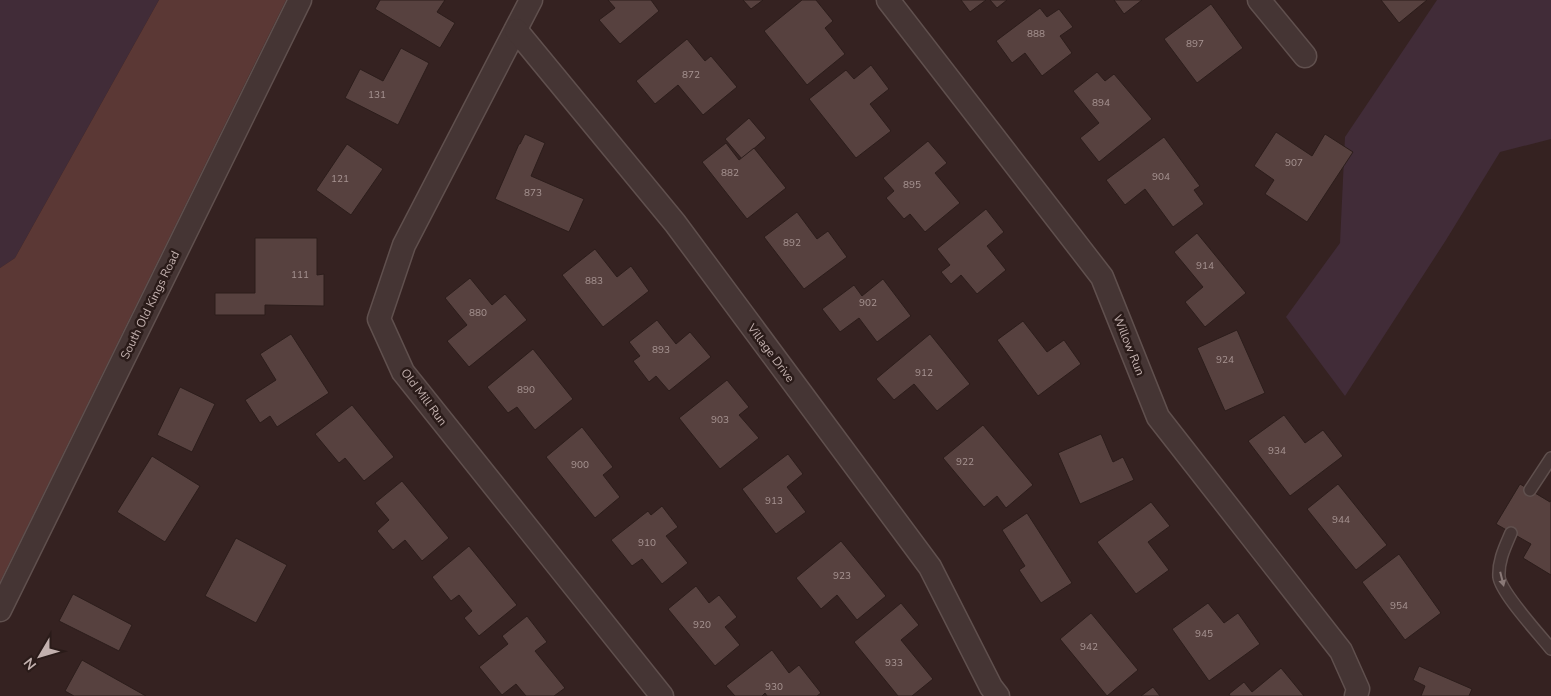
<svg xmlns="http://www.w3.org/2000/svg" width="1551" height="696" font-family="'Nunito Sans',sans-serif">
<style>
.green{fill:#412c38}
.water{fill:#5b3835}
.building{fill:#57413f;stroke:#2c1d1b}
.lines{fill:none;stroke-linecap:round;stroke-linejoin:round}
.service-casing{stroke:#60504e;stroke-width:14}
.minor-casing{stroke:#60504e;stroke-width:25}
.service{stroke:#453534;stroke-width:11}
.minor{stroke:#453534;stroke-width:22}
.oneway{fill:#8a7977}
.labels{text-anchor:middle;stroke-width:5;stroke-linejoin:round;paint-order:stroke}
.number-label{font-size:10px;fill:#a79492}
.street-label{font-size:12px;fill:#c2b0ae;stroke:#2a1b19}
</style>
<rect width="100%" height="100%" fill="#352221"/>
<!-- green -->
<g class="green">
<polygon points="0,0 159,0 15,258 0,268"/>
<polygon points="1437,0 1551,0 1551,139 1500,152 1446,240 1345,396 1286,317 1340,243 1345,137"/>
</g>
<!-- water -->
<polygon class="water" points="159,0 286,0 0,582 0,268 15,258"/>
<!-- building -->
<g class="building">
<polygon points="380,0 445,0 437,12 455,23 440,48 375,9"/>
<polygon points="608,0 651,0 659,11 620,44 599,20 615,8"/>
<polygon points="743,0 763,0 751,9"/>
<polygon points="802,0 816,0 833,21 825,28 845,54 807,85 764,31"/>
<polygon points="961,0 986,0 970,12"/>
<polygon points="990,0 1007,0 997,8"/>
<polygon points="1114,0 1142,0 1124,14"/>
<polygon points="1381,0 1427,0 1399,23"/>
<polygon points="1211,4 1243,48 1197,83 1164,39"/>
<polygon points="1040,8 1047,17 1059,9 1073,27 1060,36 1072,53 1042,76 1025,53 1012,63 996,41"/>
<polygon points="687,39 705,61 711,56 737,87 703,115 678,85 655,104 636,81"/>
<polygon points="401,48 429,63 398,125 345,98 360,69 383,81"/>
<polygon points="871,65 889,89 870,104 891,131 856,158 809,99 846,70 854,79"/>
<polygon points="1097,72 1105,81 1114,74 1152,119 1099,162 1080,138 1099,123 1073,91"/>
<polygon points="749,118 766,138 742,159 725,139"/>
<polygon points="1276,132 1312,156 1325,134 1353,152 1307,222 1265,194 1274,180 1254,166"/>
<polygon points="525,134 545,143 531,176 584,199 569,232 495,199 519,144 520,144"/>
<polygon points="1164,137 1200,186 1194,190 1204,204 1173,227 1145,189 1125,205 1106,180"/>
<polygon points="928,141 947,163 935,173 960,203 925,232 910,214 904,219 886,198 894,191 883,178"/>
<polygon points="726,143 739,160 754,148 786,188 747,219 702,162"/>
<polygon points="347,144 383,169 351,215 316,190"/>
<polygon points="986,209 1004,232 987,246 1006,270 977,294 961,275 951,284 941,272 950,265 937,249"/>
<polygon points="797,212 817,239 828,231 847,257 804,289 764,237"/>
<polygon points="1197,233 1246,293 1205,327 1185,302 1203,287 1174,252"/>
<polygon points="255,238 317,238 317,275 324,274 324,306 265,305 265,315 215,315 215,293 255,293"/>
<polygon points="595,249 617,277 631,266 649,291 603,327 562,275"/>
<polygon points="470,278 492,305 505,294 527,320 469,367 447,341 467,325 445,298"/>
<polygon points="883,279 911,316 877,342 859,318 840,332 822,309 854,285 862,296"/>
<polygon points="657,320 676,344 690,332 711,357 669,391 656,376 649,382 633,361 640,356 629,342"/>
<polygon points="1023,321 1047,352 1064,340 1081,364 1038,396 997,340"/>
<polygon points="1237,330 1265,393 1225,411 1197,348"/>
<polygon points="291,334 329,393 277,427 270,416 260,423 245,400 276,380 260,354"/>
<polygon points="930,334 970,384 937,411 914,384 894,400 876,379"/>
<polygon points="533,349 573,399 535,430 517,407 508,413 487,387"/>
<polygon points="727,380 749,407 739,415 759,438 720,469 679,418"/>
<polygon points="180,387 215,404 192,452 157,435"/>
<polygon points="352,405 394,457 364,481 345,458 339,463 315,434"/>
<polygon points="1284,415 1305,443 1323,430 1343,456 1290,496 1248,441"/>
<polygon points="983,425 1033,485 1006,508 997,496 984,507 943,458"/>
<polygon points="582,427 613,467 603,475 620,497 595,518 546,457"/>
<polygon points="1101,434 1113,462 1123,457 1134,480 1080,504 1058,453"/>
<polygon points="788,454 803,474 787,487 806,512 776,534 742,489"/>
<polygon points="152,456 200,486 165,542 117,512"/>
<polygon points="402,481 449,538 422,561 405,540 393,550 377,531 389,520 375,503"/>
<polygon points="1338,484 1387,545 1356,570 1307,509"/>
<polygon points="1520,484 1550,502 1551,500 1551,575 1523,558 1531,544 1496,524"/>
<polygon points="1151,502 1170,526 1148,542 1169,570 1136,594 1097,542"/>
<polygon points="662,506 678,527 666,536 688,563 662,584 642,559 632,566 611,540 648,511 651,515"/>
<polygon points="1027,513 1072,583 1041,603 1019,570 1025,566 1002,530"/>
<polygon points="236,538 287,565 256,623 205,596"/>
<polygon points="841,541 886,596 857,620 837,595 821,609 796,578"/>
<polygon points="469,546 517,605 479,636 464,618 472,611 459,595 451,601 432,577"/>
<polygon points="1399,554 1441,613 1405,640 1362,582"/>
<polygon points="696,586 709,603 719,595 737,617 725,627 740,645 715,666 668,609"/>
<polygon points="73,594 132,625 119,651 59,621"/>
<polygon points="901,603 919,625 901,640 933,679 912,696 898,696 854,642"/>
<polygon points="1208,603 1224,623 1238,613 1260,644 1209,681 1172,629"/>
<polygon points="1091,613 1138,670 1107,696 1060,639"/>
<polygon points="527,616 547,642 535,651 565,688 554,696 526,696 516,684 502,695 479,667 508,644 502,636"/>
<polygon points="772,650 789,673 799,665 821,693 817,696 767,696 765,693 762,696 735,696 726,686"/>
<polygon points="82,660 146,696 74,696 65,691"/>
<polygon points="1419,666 1472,689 1469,696 1421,696 1425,686 1413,680"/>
<polygon points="1281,668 1304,696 1230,696 1229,694 1244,682 1252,692"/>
<polygon points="1153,687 1160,696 1141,696"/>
</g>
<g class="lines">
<defs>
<g id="service">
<polyline points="1530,490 1551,458"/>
<path d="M1511,533C1505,547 1498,561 1499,577C1501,593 1540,635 1551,649"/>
</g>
<g id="minor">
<polyline points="531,0 404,245 379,319 403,372 662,696"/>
<polyline points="888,0 1102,277 1158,417 1341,651 1358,689 1356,696"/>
<polyline points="1259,0 1305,56"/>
<polyline points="516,30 675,223 930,567 991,687 998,696"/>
<polyline points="0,610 300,0"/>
</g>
</defs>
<!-- service casing -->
<use href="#service" class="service-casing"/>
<!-- minor casing -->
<use href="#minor" class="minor-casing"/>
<!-- service -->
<use href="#service" class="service"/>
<!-- minor -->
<use href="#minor" class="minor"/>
</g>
<!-- one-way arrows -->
<defs><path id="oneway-solid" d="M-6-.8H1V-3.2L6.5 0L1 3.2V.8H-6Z" transform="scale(1.25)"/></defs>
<use class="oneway" href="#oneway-solid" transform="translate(1502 579) rotate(76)"/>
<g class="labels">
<!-- number labels -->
<g class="number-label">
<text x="1036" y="37">888</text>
<text x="1195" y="47">897</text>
<text x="691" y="78">872</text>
<text x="377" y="98">131</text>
<text x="1101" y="106">894</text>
<text x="1294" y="166">907</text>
<text x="730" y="176">882</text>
<text x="1161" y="180">904</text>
<text x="340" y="182">121</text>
<text x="912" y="188">895</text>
<text x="533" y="196">873</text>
<text x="792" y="246">892</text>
<text x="1205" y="269">914</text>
<text x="300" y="278">111</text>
<text x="594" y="284">883</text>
<text x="868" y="306">902</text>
<text x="478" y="316">880</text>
<text x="661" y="353">893</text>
<text x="1225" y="363">924</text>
<text x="924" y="376">912</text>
<text x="526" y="393">890</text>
<text x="720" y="423">903</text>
<text x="1277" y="454">934</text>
<text x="965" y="465">922</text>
<text x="580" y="468">900</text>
<text x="774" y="504">913</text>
<text x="1341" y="523">944</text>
<text x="647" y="546">910</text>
<text x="842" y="579">923</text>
<text x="1399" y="609">954</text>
<text x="702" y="628">920</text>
<text x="1204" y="637">945</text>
<text x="1089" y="650">942</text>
<text x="894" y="666">933</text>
<text x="774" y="690">930</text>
</g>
<!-- street labels -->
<g class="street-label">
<text transform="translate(150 305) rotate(-64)" y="4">South Old Kings Road</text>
<text transform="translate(1129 345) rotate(68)" y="4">Willow Run</text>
<text transform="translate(771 353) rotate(53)" y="4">Village Drive</text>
<text transform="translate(424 397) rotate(53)" y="4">Old Mill Run</text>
</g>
</g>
<!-- north arrow -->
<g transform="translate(40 656) rotate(232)" stroke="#2a1b19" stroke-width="4" paint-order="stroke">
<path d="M0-4L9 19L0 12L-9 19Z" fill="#c2b0ae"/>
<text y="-8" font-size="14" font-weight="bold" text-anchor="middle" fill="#c2b0ae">N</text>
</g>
</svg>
